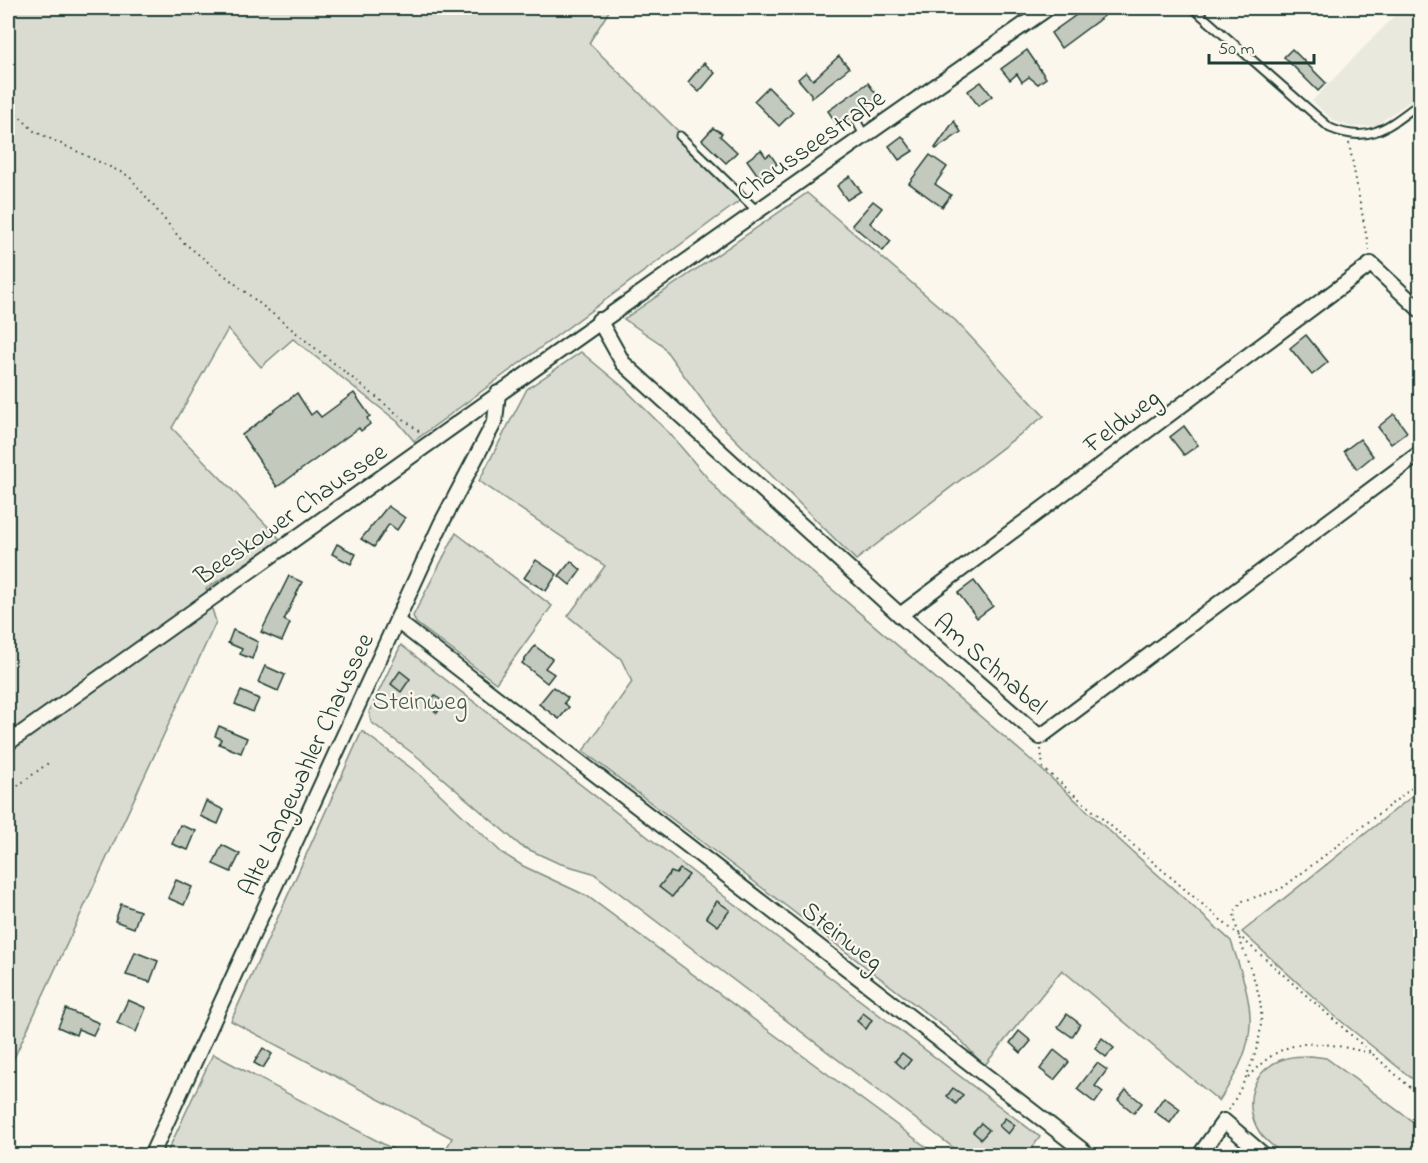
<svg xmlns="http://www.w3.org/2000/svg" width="1428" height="1163" font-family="'Indie Flower',sans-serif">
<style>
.built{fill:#eae9de}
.green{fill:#dbdcd1;stroke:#7d8c82;stroke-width:1.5}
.building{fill:#c4c9be;stroke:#1f3d34;stroke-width:1.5}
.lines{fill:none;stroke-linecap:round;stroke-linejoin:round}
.service-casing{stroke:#1f3d34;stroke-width:11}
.minor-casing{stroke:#1f3d34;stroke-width:18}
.path{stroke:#1f3d34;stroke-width:2;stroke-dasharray:1.5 4.5;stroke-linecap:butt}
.service{stroke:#fbf7ec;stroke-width:7}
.minor{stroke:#fbf7ec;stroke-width:14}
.labels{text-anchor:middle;stroke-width:4.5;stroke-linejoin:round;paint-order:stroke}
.street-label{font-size:26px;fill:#1f3d34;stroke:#fbf7ec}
.park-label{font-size:26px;fill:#455d53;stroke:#fbf7ec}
</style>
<rect width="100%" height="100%" fill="#fbf7ec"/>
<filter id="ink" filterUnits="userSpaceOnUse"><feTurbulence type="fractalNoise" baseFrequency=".0167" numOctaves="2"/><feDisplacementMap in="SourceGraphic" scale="12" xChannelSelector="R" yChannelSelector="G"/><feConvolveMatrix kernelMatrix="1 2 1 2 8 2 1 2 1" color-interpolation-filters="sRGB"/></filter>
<g filter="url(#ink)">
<!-- built -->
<polygon class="built" points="1402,8 1420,8 1420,113 1409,102 1375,126 1351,127 1334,121 1312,101"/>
<!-- green -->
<g class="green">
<polygon points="8,8 611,8 589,43 745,197 414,441 398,422 293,339 261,367 228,329 172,428 281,540 206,589 216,622 8,1071"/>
<polygon points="807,193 956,321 1044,416 856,560 719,423 661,344 624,319"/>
<path d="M581,352L623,387L670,434L722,495L1030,759L1231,941C1255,1012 1262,1036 1219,1101L1062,970L984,1066L960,1039L583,751L632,682L621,659L568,616L605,566L479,481L527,389Z"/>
<polygon points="456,533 552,606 496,683 416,623 413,616"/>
<polygon points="401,645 761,925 1040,1137 1027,1155 963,1155 593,873 558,863 521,846 419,758 371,722 369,712"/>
<polygon points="362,731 419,774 502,853 523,866 587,896 937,1155 443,1155 452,1138 231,1021"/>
<polygon points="1420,790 1420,1085 1331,1013 1242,932"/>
<polygon points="213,1054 404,1155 166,1155"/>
<path d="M1311,1056L1326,1058L1420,1127V1155H1285C1277,1149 1266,1142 1260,1133C1241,1104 1252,1067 1287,1058C1294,1056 1303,1056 1311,1056Z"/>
</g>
<!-- building -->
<g class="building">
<polygon points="1086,8 1098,8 1104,16 1061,48 1051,33"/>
<polygon points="1292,49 1326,83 1318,91 1284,57"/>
<polygon points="1027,50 1046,78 1038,84 1029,77 1022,82 1017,74 1010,80 1001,69"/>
<polygon points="839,56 849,68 811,98 811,94 798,79 806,72 813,80"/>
<polygon points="704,63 715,73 699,92 688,82"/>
<polygon points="981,82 992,96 978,106 968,91"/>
<polygon points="868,83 879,98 838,126 828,111"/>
<polygon points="768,87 793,112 779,126 754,101"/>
<polygon points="954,121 961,132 936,149 935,148"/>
<polygon points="713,128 722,133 720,136 737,152 726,163 702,140"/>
<polygon points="902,136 913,151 899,160 889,146"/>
<polygon points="761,150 766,157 770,154 777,164 759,177 747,160"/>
<polygon points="930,155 947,167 935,184 951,195 942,207 909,183"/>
<polygon points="850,176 861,191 847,200 837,186"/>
<polygon points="873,201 882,208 870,223 891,241 883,251 852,225"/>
<polygon points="1306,335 1328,362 1312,375 1290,348"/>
<polygon points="297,393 311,415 316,411 321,417 354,393 370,416 367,418 370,424 361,431 359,428 277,487 242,435"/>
<polygon points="1394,414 1407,432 1391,444 1378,427"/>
<polygon points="1184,426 1198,445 1184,455 1170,437"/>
<polygon points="1360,439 1373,456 1357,469 1344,451"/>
<polygon points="388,506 405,518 397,530 389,524 374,547 361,539"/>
<polygon points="337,544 356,554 351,564 332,554"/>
<polygon points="536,560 557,574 546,591 524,578"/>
<polygon points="571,561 581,570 570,585 559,576"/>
<polygon points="289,576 302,582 284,620 290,623 282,641 261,632"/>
<polygon points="974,581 993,606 977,618 958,593"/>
<polygon points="233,630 258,642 252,659 240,654 242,649 228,643"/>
<polygon points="535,646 552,659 545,668 554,674 547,683 522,663"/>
<polygon points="265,666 285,675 278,691 258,682"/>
<polygon points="400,671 410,679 401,692 391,684"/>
<polygon points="553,687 568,698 564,703 569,707 559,719 539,704"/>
<polygon points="241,691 259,699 253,712 235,704"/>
<polygon points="435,695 444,703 437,713 427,705"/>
<polygon points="219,726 247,738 241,753 219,744 221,739 215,736"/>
<polygon points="206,801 224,810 218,824 200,816"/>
<polygon points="180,825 196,831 188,850 172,844"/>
<polygon points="222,845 240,854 231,872 213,864"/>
<polygon points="680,869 689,875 672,897 659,887 671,872 676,874"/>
<polygon points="176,880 192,887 184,905 168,898"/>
<polygon points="717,901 730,910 718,926 706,917"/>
<polygon points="121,904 140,911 134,928 115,921"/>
<polygon points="135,952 158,961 150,982 126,975"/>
<polygon points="128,1000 146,1008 136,1032 117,1023"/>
<polygon points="66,1009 99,1023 93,1035 78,1029 76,1035 58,1027"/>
<polygon points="863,1013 872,1020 866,1029 857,1021"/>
<polygon points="1067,1014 1080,1024 1072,1037 1058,1027"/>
<polygon points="1019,1031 1031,1041 1021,1053 1010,1043"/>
<polygon points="1102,1038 1114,1048 1106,1057 1095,1048"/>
<polygon points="263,1048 272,1054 263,1068 254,1063"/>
<polygon points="1054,1050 1069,1062 1054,1080 1040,1069"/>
<polygon points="902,1053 911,1060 904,1069 895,1061"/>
<polygon points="1097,1063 1107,1070 1095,1086 1103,1092 1095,1103 1077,1089"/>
<polygon points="953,1088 963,1095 956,1104 947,1096"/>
<polygon points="1126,1090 1142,1103 1134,1113 1118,1100"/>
<polygon points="1164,1097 1180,1109 1170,1123 1154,1111"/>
<polygon points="1005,1118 1015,1125 1008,1134 999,1126"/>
<polygon points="981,1123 989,1130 981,1139 973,1132"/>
</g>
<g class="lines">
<defs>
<g id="service">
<path d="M1193,8L1330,128C1370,145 1389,126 1420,103"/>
<polyline points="857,122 864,135"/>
<polyline points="680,136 756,210"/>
</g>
<g id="minor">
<polyline points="599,320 623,363 900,615 1040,737 1420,453"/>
<polyline points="900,615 1371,264 1420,310"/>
<polyline points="397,621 1090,1156"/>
<path d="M8,743C354,497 699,250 1048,8"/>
<polyline points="151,1156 441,524 495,421 498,393"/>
<polyline points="1199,1156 1224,1121 1265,1156"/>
</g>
</defs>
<!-- service casing -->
<use href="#service" class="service-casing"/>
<!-- minor casing -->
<use href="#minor" class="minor-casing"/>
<!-- path -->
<g class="path">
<polyline points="8,105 34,131 129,176 183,242 421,433"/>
<polyline points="1349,143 1369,250"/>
<polyline points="1041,749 1043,768 1236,933 1420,1096"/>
<polyline points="8,793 51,761"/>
<path d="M1248,1077C1287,1033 1318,1041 1370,1053"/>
<path d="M1229,1110C1248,1076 1268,1036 1259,996C1252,967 1237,942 1234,912L1243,901L1281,889L1420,782"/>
</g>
<!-- service -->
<use href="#service" class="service"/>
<!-- minor -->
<use href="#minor" class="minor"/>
</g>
</g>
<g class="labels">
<!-- street labels -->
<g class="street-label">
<text transform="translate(810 144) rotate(-35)" y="9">Chausseestraße</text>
<text transform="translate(1121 420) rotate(-37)" y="9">Feldweg</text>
<text transform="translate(290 513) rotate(-35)" y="9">Beeskower Chaussee</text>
<text transform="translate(991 663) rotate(41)" y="9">Am Schnabel</text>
<text transform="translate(305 764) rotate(-65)" y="9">Alte Langewahler Chaussee</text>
<text transform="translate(843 935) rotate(38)" y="9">Steinweg</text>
</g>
<!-- park labels -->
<g class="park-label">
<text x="420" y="709">Steinweg</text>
</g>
</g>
<!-- margin -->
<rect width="1428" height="1163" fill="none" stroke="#fbf7ec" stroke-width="30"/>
<rect x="15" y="15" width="1398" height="1133" fill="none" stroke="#1f3d34" stroke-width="2" filter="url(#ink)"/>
<!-- scale -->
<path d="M1209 54v9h105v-9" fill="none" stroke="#1f3d34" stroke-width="3"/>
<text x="1218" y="54" font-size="18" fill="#1f3d34" stroke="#fbf7ec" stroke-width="4.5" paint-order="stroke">50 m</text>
</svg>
